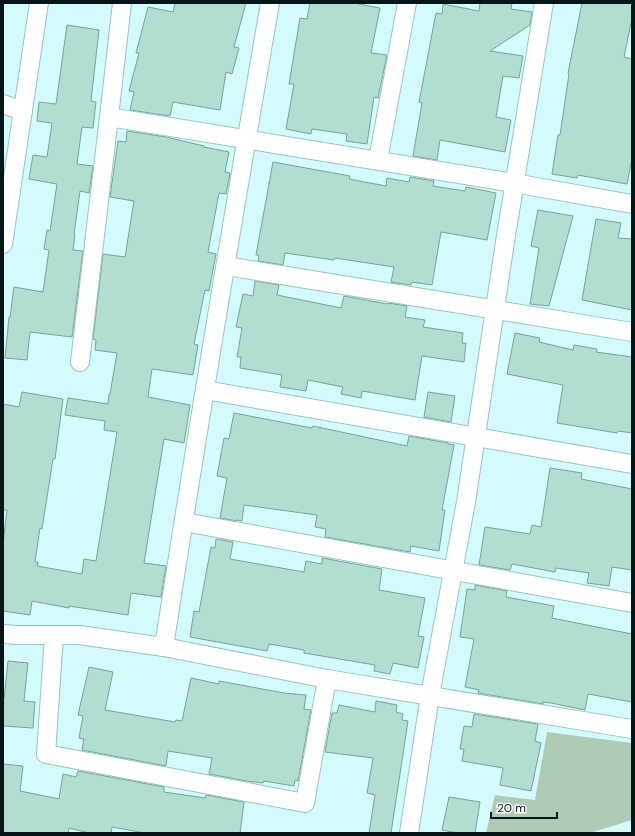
<svg xmlns="http://www.w3.org/2000/svg" width="635" height="836" font-family="'DM Sans',sans-serif">
<style>
.green{fill:#afcbb3}
.building{fill:#b1ded0;stroke:#78a396}
.lines{fill:none;stroke-linecap:round;stroke-linejoin:round}
.street-casing{stroke:#96c5c8;stroke-width:20}
.street{stroke:#fff;stroke-width:18}
</style>
<rect width="100%" height="100%" fill="#d3fafc"/>
<!-- green -->
<polygon class="green" points="547,732 632,743 632,820 590,833 486,833 495,795 535,800"/>
<!-- building -->
<g class="building">
<polygon points="175,3 246,3 234,47 239,48 232,74 226,72 220,110 173,102 170,116 130,110 134,92 129,91 139,53 136,53 148,7 173,12"/>
<polygon points="310,3 354,3 380,8 371,53 387,55 378,98 374,97 367,144 346,141 347,134 312,129 311,134 286,129 294,84 289,84 300,18 307,19"/>
<polygon points="480,3 512,3 511,9 532,12 530,25 490,51 523,56 519,78 503,76 496,117 511,120 505,152 440,140 437,160 413,156 422,103 419,102 436,13 442,14 443,4 479,11"/>
<polygon points="582,3 632,3 632,18 624,57 632,59 632,158 627,184 578,175 577,178 552,174 558,135 560,135 569,74 568,73"/>
<polygon points="67,25 99,30 91,101 96,102 93,128 82,127 77,164 93,166 89,193 80,191 74,234 75,234 73,250 83,251 72,337 30,332 27,360 5,358 9,317 10,317 14,287 43,292 49,250 44,249 47,230 50,231 57,184 29,179 33,155 47,157 52,123 37,121 39,102 56,104"/>
<polygon points="127,131 166,137 204,146 204,147 229,152 225,172 230,173 226,194 219,193 208,252 216,254 209,291 205,290 194,344 198,345 193,375 152,369 148,397 190,405 184,443 164,439 144,563 166,566 161,597 131,593 128,615 69,606 69,608 32,601 30,615 3,611 3,544 7,510 3,510 3,404 19,407 22,392 63,399 55,459 53,459 42,529 40,528 35,562 38,562 37,566 82,574 84,559 96,561 117,432 104,430 105,421 65,415 68,398 108,404 109,394 110,394 117,353 95,350 96,340 93,339 103,254 125,257 134,201 110,197 118,141 126,142"/>
<polygon points="273,162 350,176 349,179 386,186 387,178 409,182 410,177 434,181 433,186 465,191 466,187 496,193 487,240 441,232 432,285 412,282 411,285 391,282 394,267 335,258 334,260 285,253 283,265 258,261 259,255 256,255"/>
<polygon points="538,210 573,216 549,306 530,304 539,248 531,246"/>
<polygon points="596,219 621,223 618,238 632,239 632,310 582,300"/>
<polygon points="255,281 279,285 277,295 341,308 344,296 387,304 388,303 407,306 405,317 425,320 423,327 463,333 462,343 466,343 464,362 422,356 415,400 362,391 361,398 341,394 343,387 308,380 306,391 280,387 282,375 240,368 241,357 237,357 242,328 236,327 243,294 253,296"/>
<polygon points="515,333 540,338 539,342 573,350 574,345 597,349 596,352 632,357 632,433 618,431 617,433 557,423 563,385 507,374"/>
<polygon points="428,392 455,396 451,422 424,417"/>
<polygon points="234,413 312,428 313,426 407,446 409,436 448,443 448,444 454,445 442,510 445,510 439,551 411,546 410,552 325,537 326,529 315,527 317,515 244,505 242,521 237,520 237,521 220,518 227,478 217,476 224,438 229,439"/>
<polygon points="550,468 582,473 581,479 632,489 632,570 612,567 609,586 587,583 589,573 556,568 555,572 512,564 510,570 479,565 485,527 530,534 532,525 541,527"/>
<polygon points="216,539 233,542 230,559 304,572 306,561 322,564 322,558 382,569 379,590 425,598 418,636 424,637 418,668 393,663 390,674 374,671 375,665 304,653 304,650 269,644 267,651 190,637 194,611 199,612 211,547 215,548"/>
<polygon points="475,585 507,591 506,597 554,606 552,618 632,634 632,702 588,694 585,710 551,703 543,702 543,704 478,693 479,690 465,687 474,639 460,637 467,589 475,590"/>
<polygon points="8,661 28,663 24,701 35,702 33,728 3,726 3,699 4,699"/>
<polygon points="89,667 113,672 105,710 175,722 176,720 182,721 191,678 219,684 219,681 284,693 306,695 304,709 311,710 298,781 295,780 294,786 264,781 263,783 247,781 209,774 212,758 168,751 166,766 82,750 84,739 79,738 83,716 78,715"/>
<polygon points="376,701 397,705 396,712 403,714 402,720 408,721 391,833 369,833 375,795 367,793 373,758 325,752 332,713 337,713 339,705 375,712"/>
<polygon points="474,714 538,724 535,741 541,743 531,791 500,785 503,768 462,761 464,749 460,749 464,726 472,727"/>
<polygon points="3,764 23,766 20,791 59,799 63,774 76,777 78,771 164,787 164,792 205,798 206,795 244,802 240,833 145,833 112,827 111,833 89,833 69,828 68,833 3,833"/>
<polygon points="449,797 480,802 475,833 458,833 442,830"/>
</g>
<g class="lines">
<defs>
<g id="street">
<polyline points="3,104 23,111"/>
<polyline points="109,117 514,183 632,204"/>
<polyline points="378,160 407,3"/>
<polyline points="3,244 39,3"/>
<polyline points="226,266 632,332"/>
<polyline points="80,362 109,117 122,3"/>
<polyline points="205,390 632,464"/>
<polyline points="184,522 632,603"/>
<polyline points="3,634 17,635 79,635 164,647 327,679 632,729"/>
<polyline points="54,635 46,754 305,803 327,679"/>
<path d="M164,647C197,432 233,217 270,3"/>
<polyline points="409,833 430,695 466,502 505,242 544,3"/>
</g>
</defs>
<!-- street casing -->
<use href="#street" class="street-casing"/>
<!-- street -->
<use href="#street" class="street"/>
</g>
<!-- border -->
<rect width="635" height="836" fill="none" stroke="#041617" stroke-width="8"/>
<!-- scale -->
<path d="M491 812v6h66v-6" fill="none" stroke="#041617" stroke-width="2"/>
<text x="497" y="812" font-size="12" fill="#041617" stroke="#fefefe" stroke-width="3" paint-order="stroke">20 m</text>
</svg>
